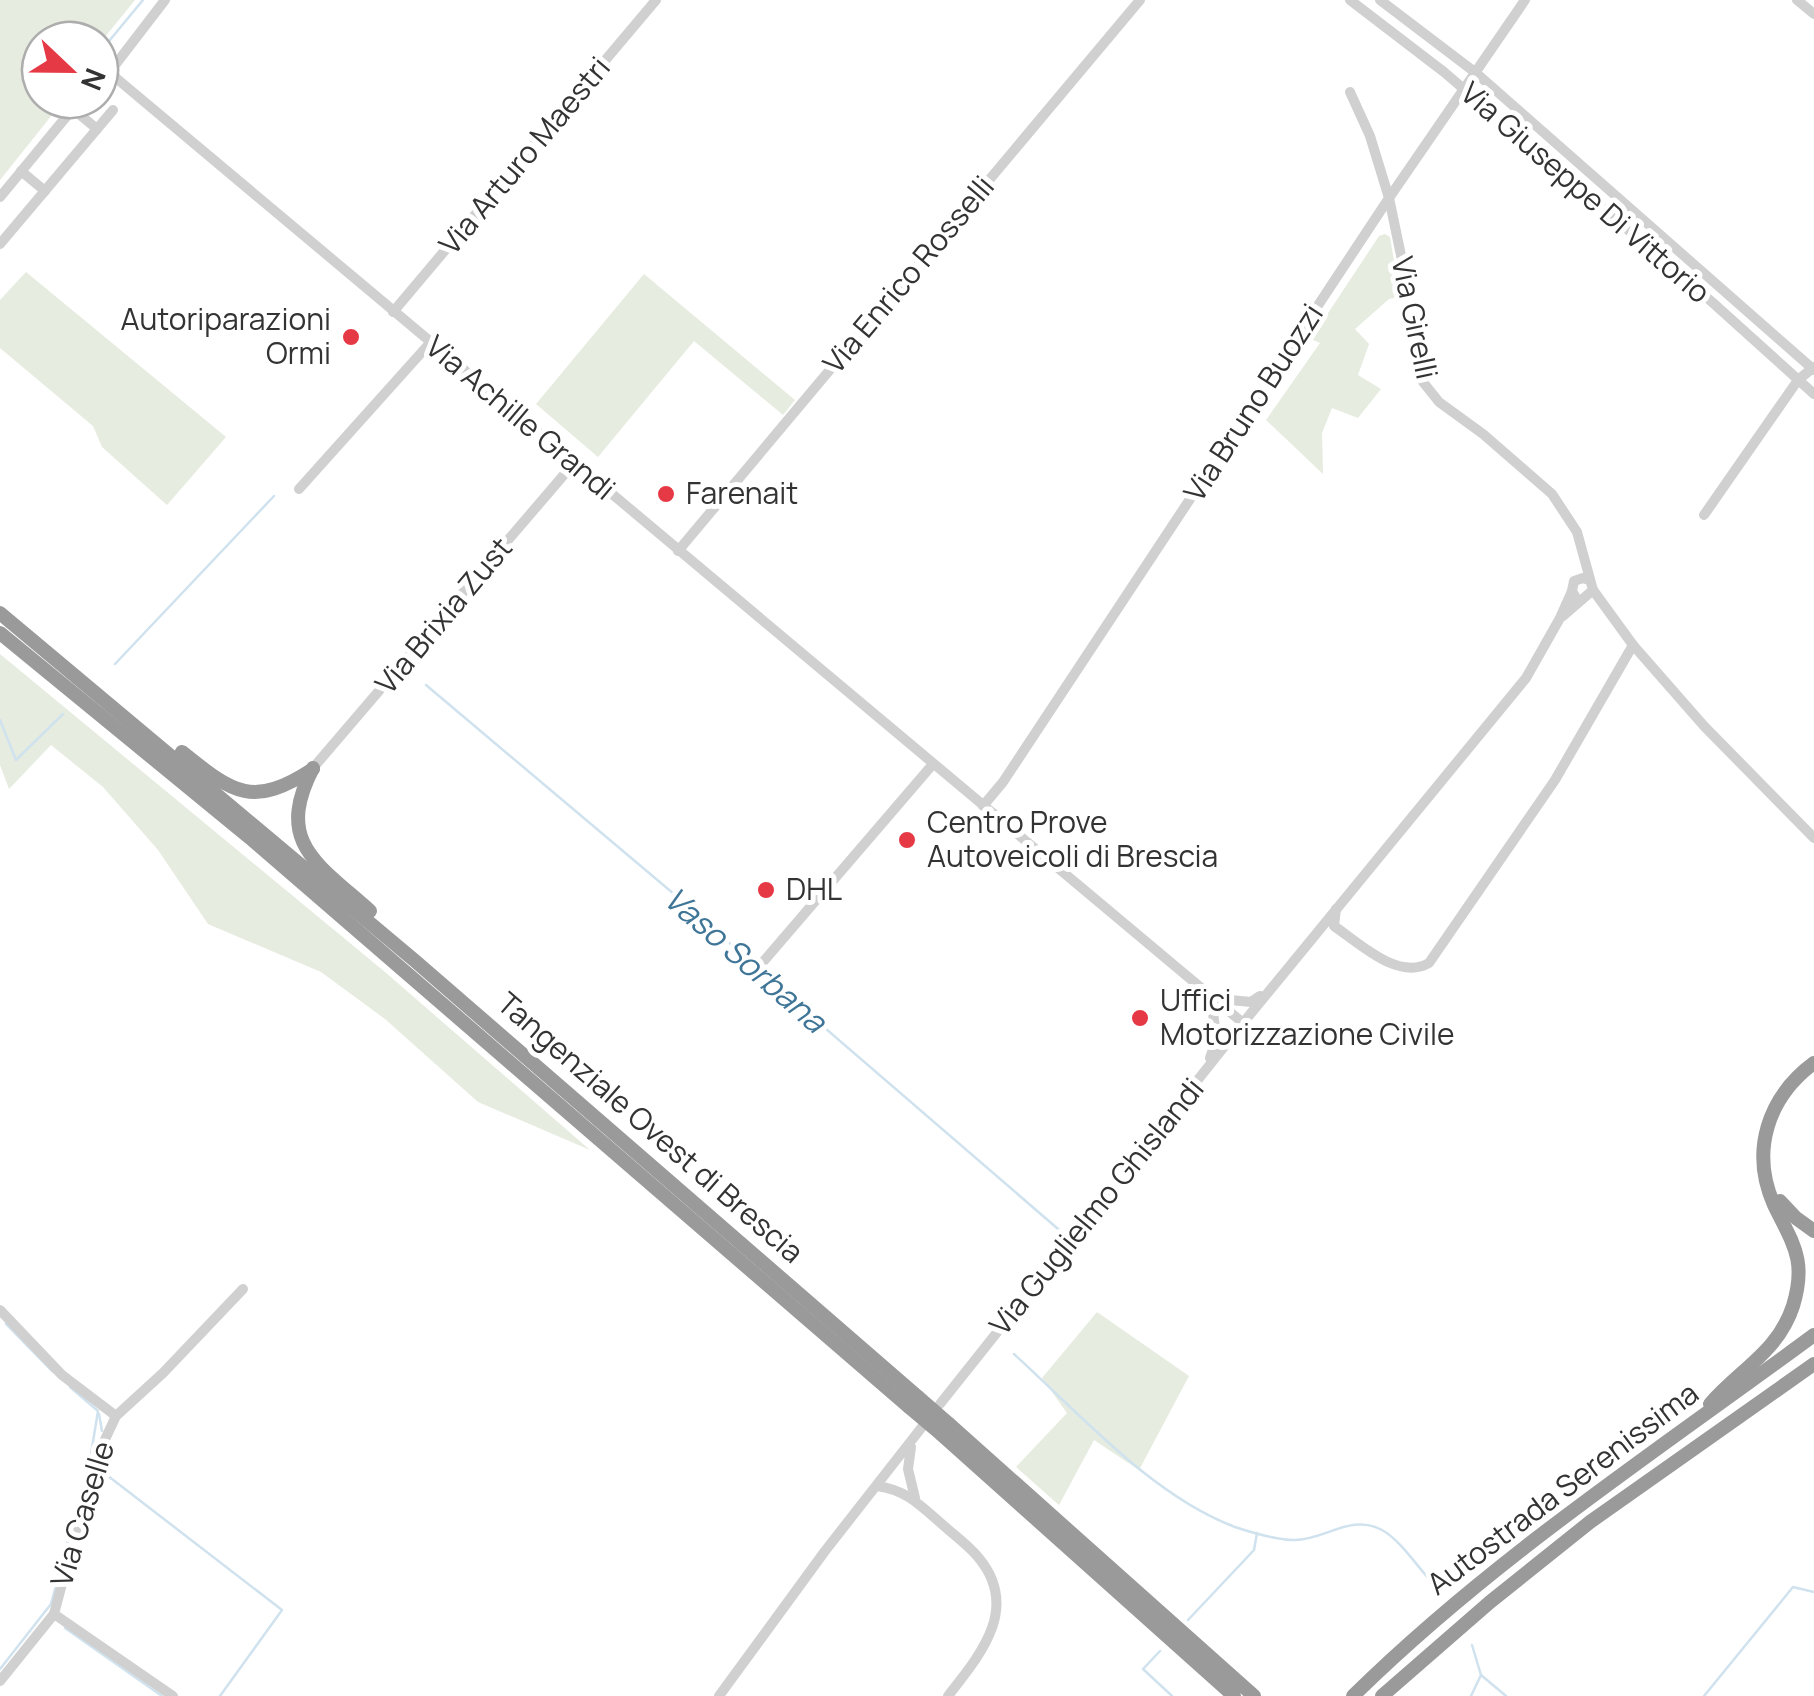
<svg xmlns="http://www.w3.org/2000/svg" width="1814" height="1696" font-family="Manrope,sans-serif">
<style>
.green{fill:#e6ecdf}
.lines{fill:none;stroke-linecap:round;stroke-linejoin:round}
.stream{stroke:#cfe2ee;stroke-width:2.5}
.minor{stroke:#d0d0d0;stroke-width:10}
.highway{stroke:#9a9a9a;stroke-width:14}
.highway-bridge{stroke:#9a9a9a;stroke-width:14}
.poi-dot{fill:#e63946;stroke:#fff;stroke-width:4}
.labels{text-anchor:middle;stroke-width:10;stroke-linejoin:round;paint-order:stroke}
.street-label{font-size:30px;fill:#333;stroke:#fff}
.poi-label{font-size:30px;fill:#333;stroke:#fff;text-anchor:start}
.water-label{font-size:32px;font-style:italic;fill:#3f7597;stroke:#fff}
</style>
<rect width="100%" height="100%" fill="#fff"/>
<!-- green -->
<g class="green">
<polygon points="0,0 135,0 100,43 100,40 40,40 40,100 64,100 0,180"/>
<polygon points="1385,234 1390,237 1400,297 1389,299 1355,329 1369,344 1358,375 1381,389 1358,418 1332,408 1322,433 1323,474 1266,420 1320,343 1311,339 1379,236"/>
<polygon points="26,272 226,437 167,505 102,447 93,426 0,348 0,300"/>
<polygon points="644,274 795,400 783,415 694,341 598,457 536,404"/>
<polygon points="0,654 385,972 590,1150 478,1102 385,1019 321,972 208,924 158,850 103,787 51,745 9,789 0,765"/>
<polygon points="1097,1312 1189,1376 1139,1470 1094,1440 1059,1505 1016,1467 1067,1413 1042,1378"/>
</g>
<g class="lines">
<!-- stream -->
<g class="stream">
<polyline points="100,52 143,0"/>
<polyline points="115,664 274,496"/>
<polyline points="426,685 706,921 754,966"/>
<polyline points="0,720 16,760 63,714"/>
<polyline points="760,972 1065,1235"/>
<polyline points="6,1324 53,1372"/>
<path d="M1014,1354C1079,1413 1152,1496 1235,1527C1253,1533 1275,1540 1295,1540C1325,1540 1351,1513 1382,1530C1400,1540 1416,1565 1430,1580"/>
<polyline points="70,1387 98,1411 90,1460"/>
<polyline points="99,1414 102,1431"/>
<polyline points="99,1469 282,1610 220,1696"/>
<polyline points="1188,1620 1254,1550 1257,1533"/>
<polyline points="65,1628 162,1696"/>
<polyline points="1472,1645 1481,1675 1506,1696"/>
<polyline points="1160,1651 1143,1669 1172,1696"/>
<polyline points="0,1669 51,1604 72,1526"/>
<polyline points="1471,1696 1481,1675"/>
<polyline points="1704,1696 1793,1587 1814,1592"/>
</g>
<!-- minor -->
<g class="minor">
<polyline points="1350,0 1444,72 1712,302 1814,394"/>
<polyline points="1380,0 1476,73 1814,370"/>
<polyline points="1797,0 1814,14"/>
<polyline points="112,69 116,78 1243,1023"/>
<polyline points="100,78 112,69 165,0"/>
<polyline points="1350,92 1370,136 1389,198 1411,303 1423,382 1439,402 1483,434 1552,494 1577,532 1593,590 1563,616"/>
<polyline points="73,109 97,129"/>
<polyline points="21,171 45,191"/>
<polyline points="0,197 80,100"/>
<polyline points="0,244 113,110"/>
<polyline points="393,312 656,0"/>
<polyline points="299,489 430,343"/>
<polyline points="1704,515 1798,380 1814,367"/>
<polyline points="678,551 1140,0"/>
<polyline points="1593,590 1633,645 1704,726 1814,838"/>
<polyline points="1575,596 1572,591 1574,581 1583,578 1589,580"/>
<polyline points="313,768 574,463"/>
<polyline points="983,806 1003,782 1389,198 1525,0"/>
<path d="M1336,909L1334,926C1359,943 1398,981 1429,963L1555,780L1633,645"/>
<polyline points="751,976 933,764"/>
<polyline points="1210,996 1217,1038 1210,1058"/>
<polyline points="1220,999 1251,1002 1260,996"/>
<polyline points="0,1310 62,1375 116,1416"/>
<polyline points="940,1404 1243,1023 1526,678 1560,618 1572,591"/>
<polyline points="911,1447 908,1469 915,1498"/>
<path d="M877,1486C907,1490 921,1506 943,1525C954,1535 968,1545 978,1557C1021,1608 980,1655 948,1696"/>
<polyline points="54,1614 94,1463 116,1416 163,1373 243,1289"/>
<polyline points="0,1681 54,1614 173,1696"/>
<polyline points="719,1696 825,1551 922,1427"/>
</g>
<!-- highway -->
<g class="highway">
<polyline points="0,613 414,960 918,1397"/>
<polyline points="0,633 249,837 909,1407"/>
<path d="M182,752C234,794 253,808 313,769"/>
<path d="M313,768C274,843 318,864 370,911"/>
<polyline points="1780,1201 1796,1218 1814,1231"/>
<path d="M1710,1404C1739,1370 1778,1352 1793,1306C1807,1260 1793,1244 1774,1205C1750,1151 1768,1097 1814,1063"/>
<polyline points="949,1424 1254,1696"/>
<polyline points="941,1434 1234,1696"/>
<path d="M1353,1696C1492,1559 1657,1451 1814,1335"/>
<polyline points="1382,1696 1490,1602 1590,1522 1814,1364"/>
</g>
<!-- highway-bridge -->
<g class="highway-bridge">
<polyline points="918,1397 949,1424"/>
<polyline points="909,1407 941,1434"/>
</g>
</g>
<!-- markers -->
<g class="poi-dot">
<circle cx="351" cy="337" r="10"/>
<circle cx="666" cy="494" r="10"/>
<circle cx="907" cy="840" r="10"/>
<circle cx="766" cy="890" r="10"/>
<circle cx="1140" cy="1018" r="10"/>
</g>
<g class="labels">
<!-- street labels -->
<g class="street-label">
<text transform="translate(525 156) rotate(-50)" y="10">Via Arturo Maestri</text>
<text transform="translate(1585 193) rotate(41)" y="10">Via Giuseppe Di Vittorio</text>
<text transform="translate(909 275) rotate(-50)" y="10">Via Enrico Rosselli</text>
<text transform="translate(1414 318) rotate(78)" y="10">Via Girelli</text>
<text transform="translate(1254 403) rotate(-57)" y="10">Via Bruno Buozzi</text>
<text transform="translate(520 418) rotate(40)" y="10">Via Achille Grandi</text>
<text transform="translate(444 616) rotate(-50)" y="10">Via Brixia Zust</text>
<text transform="translate(650 1128) rotate(41)" y="10">Tangenziale Ovest di Brescia</text>
<text transform="translate(1097 1207) rotate(-51)" y="10">Via Guglielmo Ghislandi</text>
<text transform="translate(1563 1489) rotate(-37)" y="10">Autostrada Serenissima</text>
<text transform="translate(83 1514) rotate(-73)" y="10">Via Caselle</text>
</g>
<!-- poi labels -->
<g class="poi-label">
<text x="331" y="330" text-anchor="end">Autoriparazioni<tspan x="331" dy="34">Ormi</tspan></text>
<text x="686" y="504">Farenait</text>
<text x="927" y="833">Centro Prove<tspan x="927" dy="34">Autoveicoli di Brescia</tspan></text>
<text x="786" y="900">DHL</text>
<text x="1160" y="1011">Uffici<tspan x="1160" dy="34">Motorizzazione Civile</tspan></text>
</g>
<!-- water labels -->
<g class="water-label">
<text transform="translate(745 960) rotate(41)" y="11">Vaso Sorbana</text>
</g>
</g>
<!-- north arrow -->
<g transform="translate(70 70) rotate(112)"><circle r="48" fill="#ffffff" stroke="#adadad" stroke-width="2.5"/>
<path d="M0-8L18 38L0 25L-18 38Z" fill="#e63946"/>
<text y="-15" font-size="28" font-weight="bold" text-anchor="middle" fill="#333333">N</text>
</g>
</svg>
